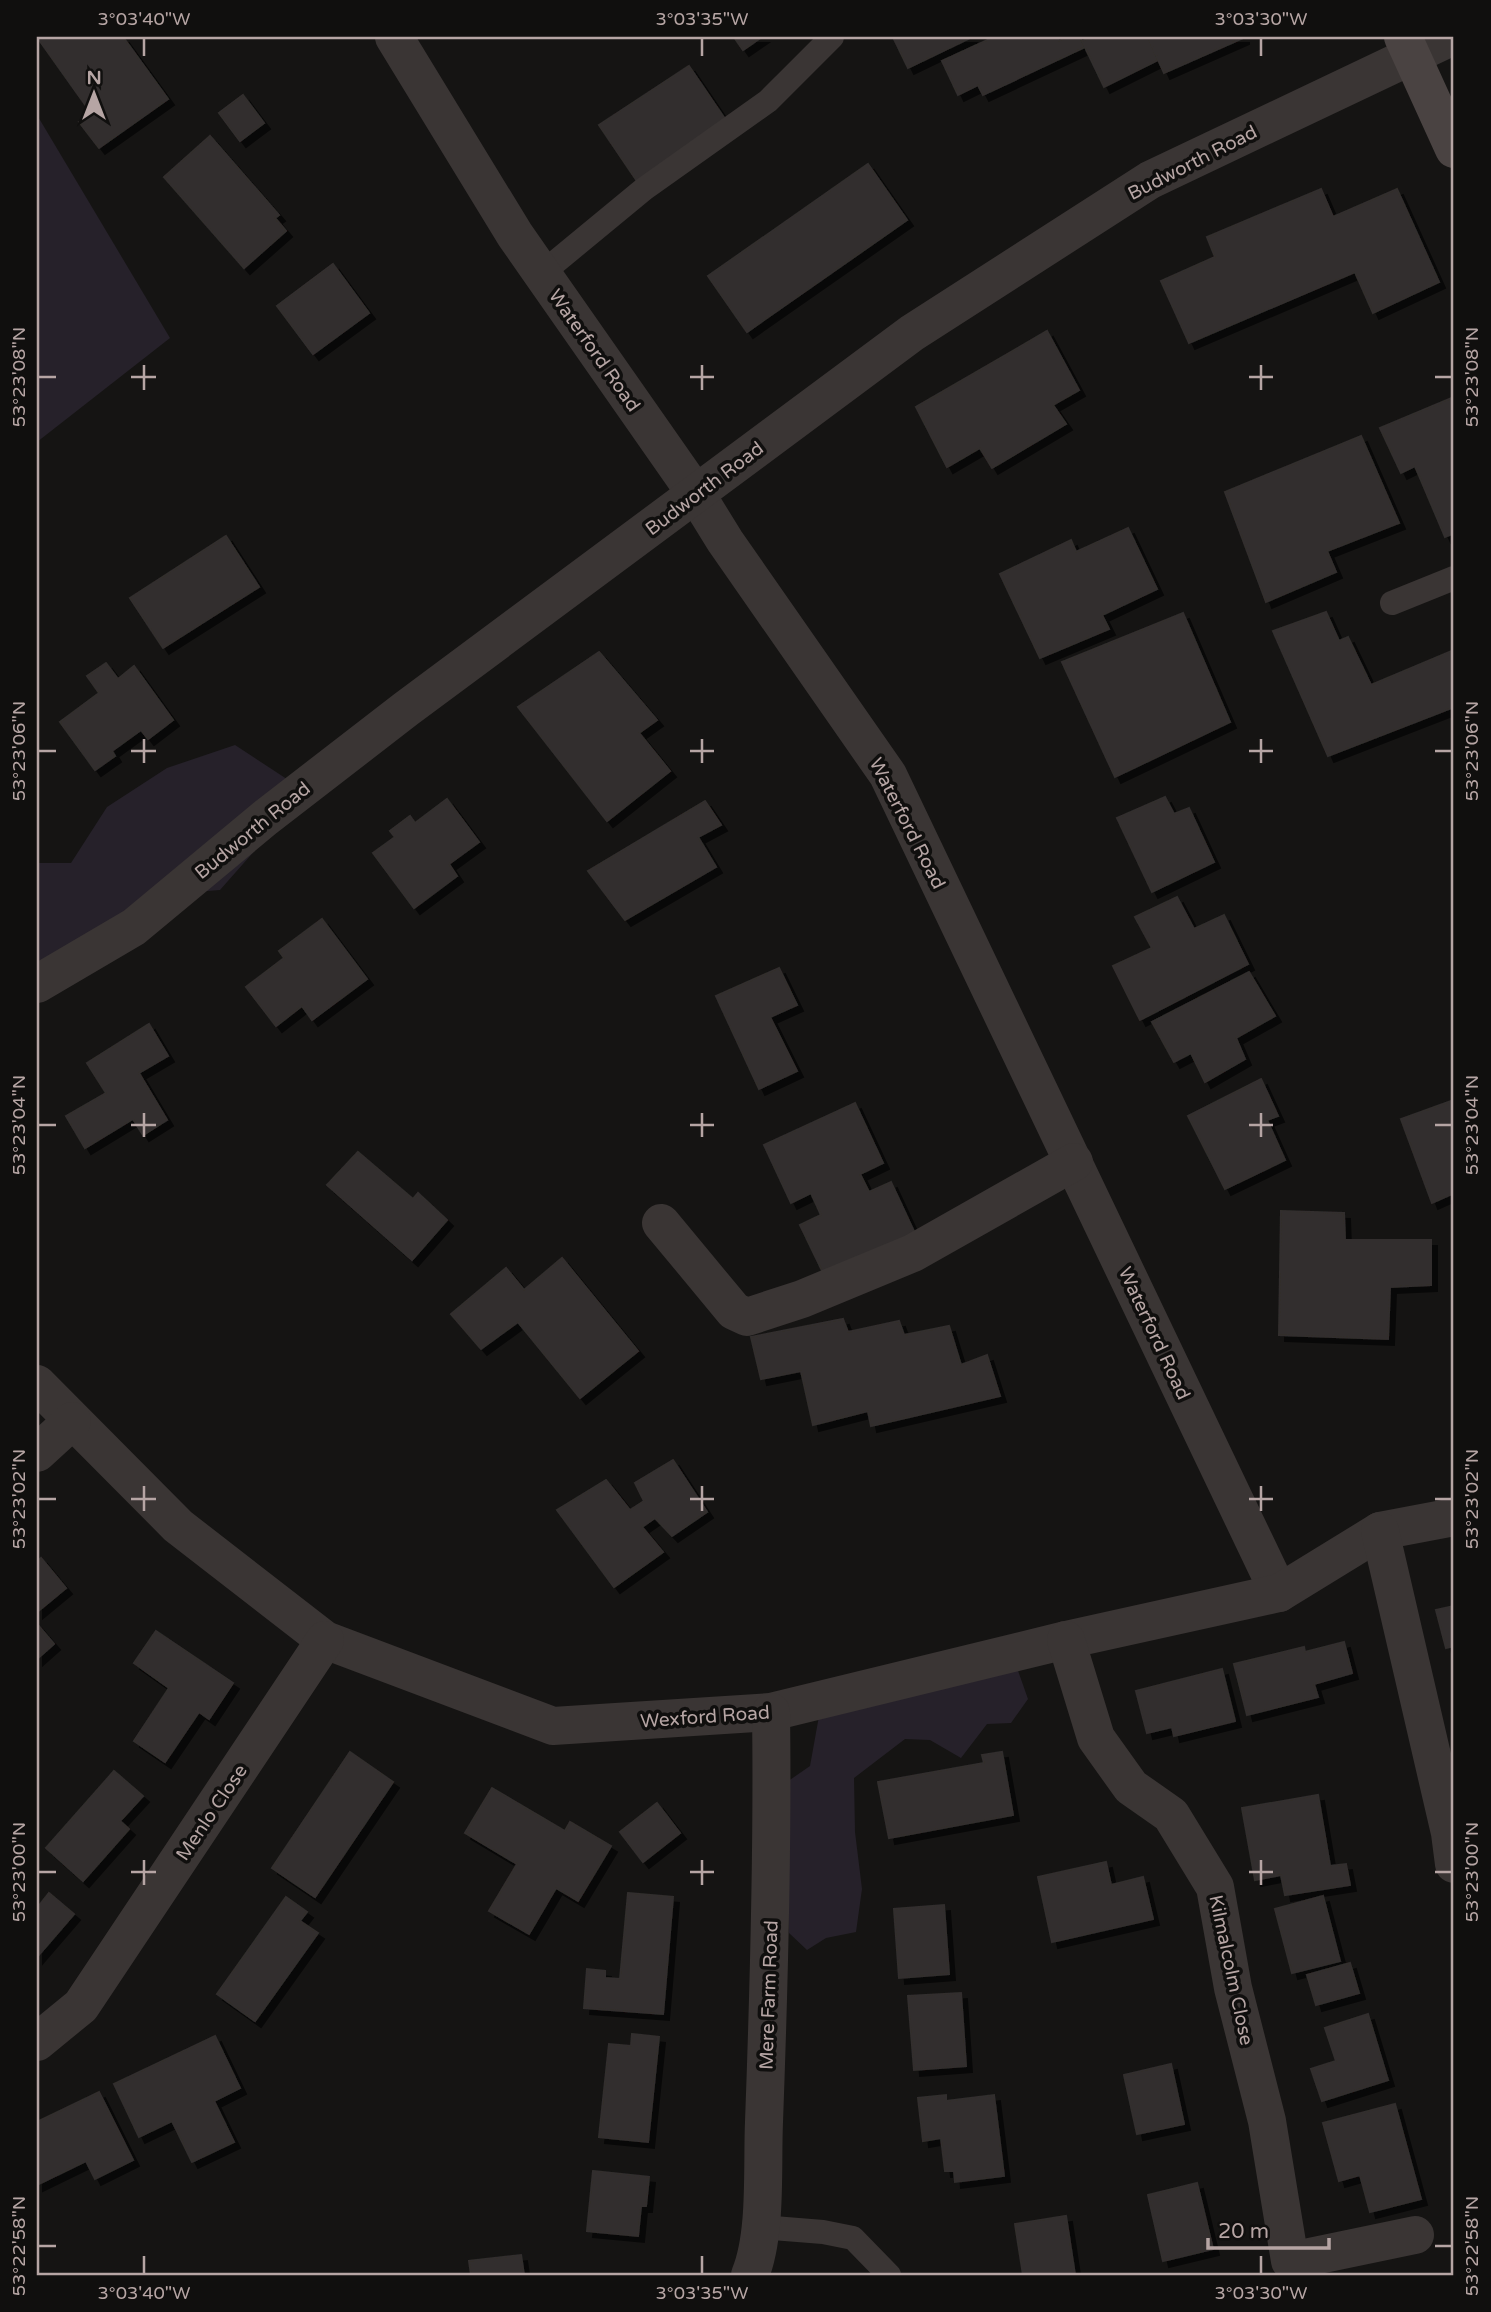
<svg xmlns="http://www.w3.org/2000/svg" width="1491" height="2312" font-family="'Varela Round',sans-serif">
<style>
.green{fill:#26212a}
.building{fill:#312f2e;stroke:#312e2d;stroke-width:2;filter:url(#shadow)}
.lines{fill:none;stroke-linecap:round;stroke-linejoin:round}
.lane{stroke:#3a3534;stroke-width:24}
.street{stroke:#3a3534;stroke-width:38}
.secondary{stroke:#4a4342;stroke-width:38}
.ticks{fill:none;stroke:#b6a5a4;stroke-width:2.5}
.labels{text-anchor:middle;stroke-width:7;stroke-linejoin:round;paint-order:stroke}
.street-label{font-size:19px;fill:#b6a5a4;stroke:#100f0e}
.neatline{fill:none;stroke:#b6a5a4;stroke-width:2.5}
.ticks-label{font-size:18px;text-anchor:middle;fill:#b6a5a4}
</style>
<defs>
<filter id="shadow"><feDropShadow dx="6" dy="6" stdDeviation="0" flood-color="#0009"/></filter>
</defs>
<rect width="100%" height="100%" fill="#151413"/>
<!-- green -->
<g class="green">
<polygon points="37,115 170,338 37,442"/>
<polygon points="235,745 302,789 280,822 220,890 171,894 37,982 37,863 71,863 107,807 167,768"/>
<polygon points="1016,1665 1028,1699 1011,1723 987,1724 961,1758 930,1740 905,1739 854,1778 855,1832 862,1889 856,1932 826,1938 807,1950 789,1933 784,1784 810,1766 819,1716"/>
</g>
<!-- building -->
<g class="building">
<polygon points="37,37 123,37 168,99 99,148 79,122 91,113"/>
<polygon points="734,37 762,37 743,50"/>
<polygon points="893,37 972,37 908,68"/>
<polygon points="994,37 1057,37 1059,41 1067,37 1080,37 1085,47 983,95 978,85 958,95 942,61"/>
<polygon points="1092,37 1148,37 1158,60 1104,87 1082,41"/>
<polygon points="1148,37 1243,37 1243,38 1164,73"/>
<polygon points="689,66 727,122 637,181 599,125"/>
<polygon points="243,95 264,123 240,141 219,113"/>
<polygon points="210,136 279,215 275,218 286,231 244,268 164,177"/>
<polygon points="868,164 907,220 747,332 708,276"/>
<polygon points="1321,189 1333,217 1397,189 1439,282 1373,313 1355,272 1189,343 1161,281 1215,257 1207,237"/>
<polygon points="333,264 369,313 313,354 277,306"/>
<polygon points="1047,331 1079,390 1053,405 1066,424 992,468 980,448 947,467 916,407"/>
<polygon points="1454,397 1454,533 1445,537 1415,466 1401,473 1380,428"/>
<polygon points="1361,436 1399,523 1327,551 1336,572 1266,602 1225,492"/>
<polygon points="1128,528 1157,589 1102,615 1109,629 1040,658 1000,574 1071,540 1076,552"/>
<polygon points="226,536 259,587 163,648 130,598"/>
<polygon points="1326,612 1339,641 1348,637 1371,685 1454,650 1454,707 1328,756 1273,631"/>
<polygon points="1183,613 1230,722 1115,777 1062,662"/>
<polygon points="599,652 657,720 639,733 670,771 607,821 518,707"/>
<polygon points="106,663 118,679 134,666 173,720 148,739 141,730 112,751 115,756 95,770 60,722 99,693 87,676"/>
<polygon points="1165,797 1174,814 1189,808 1214,862 1152,892 1117,818"/>
<polygon points="447,799 479,842 449,864 457,876 414,908 373,853 395,837 390,831 410,816 415,823"/>
<polygon points="705,801 721,825 698,837 716,867 625,920 588,871"/>
<polygon points="1177,897 1194,929 1224,915 1248,964 1140,1020 1113,966 1152,948 1135,917"/>
<polygon points="322,919 367,979 312,1020 302,1006 276,1026 246,987 284,958 279,951"/>
<polygon points="779,968 797,1005 770,1017 797,1071 759,1089 716,996"/>
<polygon points="1249,972 1275,1016 1236,1038 1245,1059 1205,1082 1191,1053 1174,1062 1152,1022"/>
<polygon points="149,1024 168,1056 139,1073 167,1120 143,1135 133,1119 85,1148 66,1116 106,1093 87,1063"/>
<polygon points="1261,1079 1278,1116 1267,1120 1285,1160 1225,1189 1188,1116"/>
<polygon points="1454,1100 1454,1193 1432,1203 1401,1119"/>
<polygon points="855,1103 883,1163 860,1174 869,1192 891,1182 918,1240 828,1283 800,1225 821,1215 811,1193 791,1203 764,1145"/>
<polygon points="358,1152 413,1199 418,1193 447,1220 412,1260 327,1185"/>
<polygon points="1281,1211 1344,1213 1345,1240 1431,1240 1431,1285 1390,1287 1388,1339 1279,1335"/>
<polygon points="562,1258 638,1351 580,1398 518,1322 481,1349 451,1314 506,1268 524,1290"/>
<polygon points="843,1319 848,1332 899,1321 904,1335 949,1326 961,1365 987,1355 1000,1396 871,1426 868,1411 813,1425 801,1371 761,1379 751,1337"/>
<polygon points="673,1460 707,1512 672,1536 655,1518 642,1527 663,1552 614,1587 557,1510 606,1480 630,1510 644,1501 635,1483"/>
<polygon points="41,1558 66,1588 37,1612 37,1562"/>
<polygon points="1454,1606 1454,1646 1446,1648 1436,1610"/>
<polygon points="37,1624 54,1644 37,1659"/>
<polygon points="156,1631 233,1683 209,1719 199,1712 165,1762 134,1741 169,1688 134,1663"/>
<polygon points="1344,1642 1352,1673 1314,1684 1318,1697 1247,1715 1234,1664 1304,1647 1305,1652"/>
<polygon points="1222,1669 1235,1721 1174,1736 1172,1727 1147,1733 1136,1691"/>
<polygon points="350,1752 393,1782 315,1897 272,1868"/>
<polygon points="1002,1752 1013,1815 889,1838 878,1782 984,1763 982,1755"/>
<polygon points="114,1771 143,1796 120,1821 129,1829 83,1881 46,1848"/>
<polygon points="492,1788 565,1831 570,1822 611,1846 578,1901 556,1888 529,1934 489,1911 517,1864 465,1833"/>
<polygon points="1318,1795 1330,1866 1346,1864 1350,1885 1285,1895 1281,1875 1255,1880 1242,1808"/>
<polygon points="657,1803 680,1833 643,1862 620,1832"/>
<polygon points="1106,1862 1111,1885 1143,1877 1153,1919 1052,1942 1038,1877"/>
<polygon points="49,1893 74,1914 37,1957 37,1908"/>
<polygon points="628,1893 673,1897 663,2014 584,2008 587,1969 605,1971 605,1978 620,1979"/>
<polygon points="1323,1896 1340,1961 1292,1973 1275,1909"/>
<polygon points="286,1897 307,1912 300,1921 318,1933 255,2021 217,1994"/>
<polygon points="944,1905 949,1974 899,1978 894,1909"/>
<polygon points="1350,1963 1359,1993 1316,2005 1307,1975"/>
<polygon points="961,1993 966,2066 914,2070 908,1996"/>
<polygon points="1368,2014 1388,2080 1322,2101 1311,2069 1336,2061 1325,2028"/>
<polygon points="632,2034 659,2037 648,2142 599,2137 609,2044 631,2046"/>
<polygon points="215,2036 240,2088 214,2101 234,2142 192,2162 172,2121 139,2137 114,2084"/>
<polygon points="1171,2064 1184,2124 1137,2134 1124,2075"/>
<polygon points="99,2092 133,2160 95,2179 86,2161 37,2185 37,2122"/>
<polygon points="946,2095 946,2101 994,2095 1004,2176 955,2182 954,2171 945,2171 941,2138 923,2141 918,2098"/>
<polygon points="1395,2104 1421,2199 1370,2212 1360,2175 1339,2181 1323,2123"/>
<polygon points="593,2171 649,2177 646,2206 641,2206 638,2236 587,2231"/>
<polygon points="1197,2183 1213,2249 1163,2261 1148,2195"/>
<polygon points="1066,2216 1075,2275 1023,2275 1015,2224"/>
<polygon points="521,2255 524,2275 471,2275 469,2261"/>
</g>
<g class="lines">
<!-- lane -->
<g class="lane">
<polyline points="541,274 644,189 768,101 832,37"/>
<polyline points="1392,603 1454,578"/>
<polyline points="760,2227 823,2232 853,2238 889,2275"/>
</g>
<!-- street -->
<g class="street">
<polyline points="394,37 515,235 696,494 725,541 888,775 1279,1593"/>
<polyline points="37,984 134,927 265,818 406,709 912,333 1150,180 1451,37"/>
<polyline points="661,1223 734,1311 747,1317 802,1299 913,1253 1074,1162"/>
<polyline points="37,1384 178,1526 325,1640 553,1726 771,1712 1066,1640 1279,1593 1380,1531 1454,1517"/>
<polyline points="37,1453 72,1421"/>
<polyline points="1380,1531 1450,1833 1454,1864"/>
<polyline points="1066,1640 1096,1738 1131,1787 1171,1815 1215,1887 1233,1988 1267,2121 1290,2261 1415,2235"/>
<polyline points="37,2042 81,2006 325,1640"/>
<path d="M750,2275C767,2234 762,2167 764,2122C769,1986 773,1849 771,1712"/>
</g>
<!-- secondary -->
<polyline class="secondary" points="1403,37 1454,149"/>
</g>
<!-- ticks -->
<path class="ticks" d="M144,38V56M702,38V56M1261,38V56M144,365V390M702,365V390M1261,365V390M38,377H56M131,377H156M690,377H714M1249,377H1273M1435,377H1452M144,739V763M702,739V763M1261,739V763M38,751H56M131,751H156M690,751H714M1249,751H1273M1435,751H1452M144,1113V1137M702,1113V1137M1261,1113V1137M38,1125H56M131,1125H156M690,1125H714M1249,1125H1273M1435,1125H1452M144,1486V1511M702,1486V1511M1261,1486V1511M38,1499H56M131,1499H156M690,1499H714M1249,1499H1273M1435,1499H1452M144,1860V1885M702,1860V1885M1261,1860V1885M38,1872H56M131,1872H156M690,1872H714M1249,1872H1273M1435,1872H1452M38,2246H56M1435,2246H1452M144,2256V2274M702,2256V2274M1261,2256V2274"/>
<g class="labels">
<!-- street labels -->
<g class="street-label">
<text transform="translate(1192 162) rotate(-27)" y="7">Budworth Road</text>
<text transform="translate(595 350) rotate(55)" y="7">Waterford Road</text>
<text transform="translate(704 488) rotate(-37)" y="7">Budworth Road</text>
<text transform="translate(908 823) rotate(63)" y="7">Waterford Road</text>
<text transform="translate(252 830) rotate(-39)" y="7">Budworth Road</text>
<text transform="translate(1155 1333) rotate(65)" y="7">Waterford Road</text>
<text transform="translate(705 1716) rotate(-4)" y="7">Wexford Road</text>
<text transform="translate(211 1812) rotate(-56)" y="7">Menlo Close</text>
<text transform="translate(1232 1970) rotate(78)" y="7">Kilmalcolm Close</text>
<text transform="translate(768 1995) rotate(-88)" y="7">Mere Farm Road</text>
</g>
</g>
<!-- border -->
<rect width="1491" height="2312" fill="none" stroke="#100f0e" stroke-width="77"/>
<!-- north arrow -->
<g transform="translate(94 94)" stroke="#100f0e" stroke-width="5" paint-order="stroke">
<path d="M0-5L12 26L0 18L-12 26Z" fill="#b6a5a4"/>
<text y="-10" font-size="19" font-weight="bold" text-anchor="middle" fill="#b6a5a4">N</text>
</g>
<!-- scale -->
<path d="M1208 2238v10h121v-10" fill="none" stroke="#b6a5a4" stroke-width="3.5"/>
<text x="1218" y="2238" font-size="21" fill="#b6a5a4" stroke="#100f0e" stroke-width="5" paint-order="stroke">20 m</text>
<rect x="38" y="38" width="1414" height="2236" class="neatline"/>
<g class="ticks-label">
<text x="144" y="25">3°03'40"W</text>
<text x="702" y="25">3°03'35"W</text>
<text x="1261" y="25">3°03'30"W</text>
<text transform="translate(19 377) rotate(-90)" y="6">53°23'08"N</text>
<text transform="translate(1472 377) rotate(-90)" y="6">53°23'08"N</text>
<text transform="translate(19 751) rotate(-90)" y="6">53°23'06"N</text>
<text transform="translate(1472 751) rotate(-90)" y="6">53°23'06"N</text>
<text transform="translate(19 1125) rotate(-90)" y="6">53°23'04"N</text>
<text transform="translate(1472 1125) rotate(-90)" y="6">53°23'04"N</text>
<text transform="translate(19 1499) rotate(-90)" y="6">53°23'02"N</text>
<text transform="translate(1472 1499) rotate(-90)" y="6">53°23'02"N</text>
<text transform="translate(19 1872) rotate(-90)" y="6">53°23'00"N</text>
<text transform="translate(1472 1872) rotate(-90)" y="6">53°23'00"N</text>
<text transform="translate(19 2246) rotate(-90)" y="6">53°22'58"N</text>
<text transform="translate(1472 2246) rotate(-90)" y="6">53°22'58"N</text>
<text x="144" y="2299">3°03'40"W</text>
<text x="702" y="2299">3°03'35"W</text>
<text x="1261" y="2299">3°03'30"W</text>
</g>
</svg>
